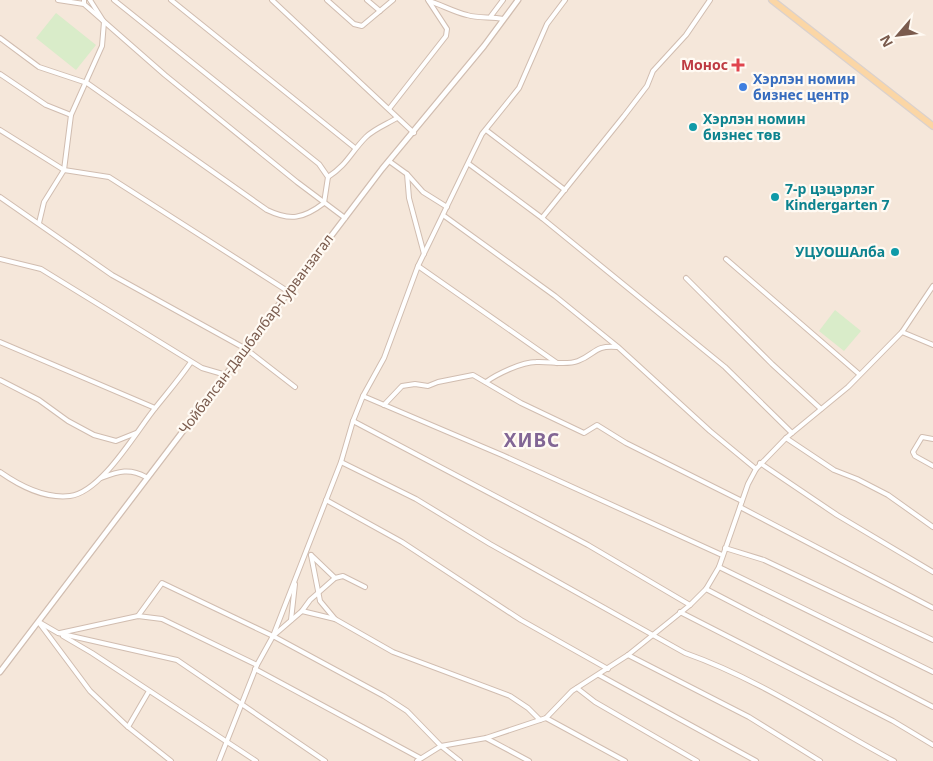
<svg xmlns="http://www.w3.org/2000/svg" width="933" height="761" font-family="'Noto Sans',sans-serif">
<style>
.residential{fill:#f5e7da}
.green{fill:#d9ecc9}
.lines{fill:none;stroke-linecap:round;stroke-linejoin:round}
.minor-casing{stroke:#d1bdb0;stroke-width:6}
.tertiary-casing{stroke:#d1bdb0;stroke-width:7}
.primary-casing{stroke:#dad1cd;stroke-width:8}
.minor{stroke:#fff;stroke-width:4}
.tertiary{stroke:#fff;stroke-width:4.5}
.primary{stroke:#fbd6a5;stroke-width:5.5}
.health-dot{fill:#e0444e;stroke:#fffaf3;stroke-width:2}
.shop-dot{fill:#3f7fe0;stroke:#fffaf3;stroke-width:2}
.culture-dot{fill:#0f9aa8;stroke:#fffaf3;stroke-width:2}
.labels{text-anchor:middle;stroke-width:4.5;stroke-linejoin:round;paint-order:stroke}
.health-label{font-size:14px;font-weight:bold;fill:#be3a42;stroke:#fffaf3;text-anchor:end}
.shop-label{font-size:14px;font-weight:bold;fill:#366cbe;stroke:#fffaf3;text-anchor:start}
.culture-label{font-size:14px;font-weight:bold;fill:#0d838f;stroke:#fffaf3;text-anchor:start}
.street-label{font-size:14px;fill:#7a5b4d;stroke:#fffaf3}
.district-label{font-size:19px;font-weight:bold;letter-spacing:1px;fill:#826695;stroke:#fffaf3}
</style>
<rect width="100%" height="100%" fill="#fdf5ec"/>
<!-- residential -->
<rect class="residential" x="0" y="0" width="933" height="761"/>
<!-- green -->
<g class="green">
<polygon points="56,13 96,45 76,70 36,38"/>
<polygon points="835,310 861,331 844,351 819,331"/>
</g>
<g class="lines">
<defs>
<g id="minor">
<polyline points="58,0 84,4"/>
<polyline points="84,0 84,4 165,75 297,182 345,218"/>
<polyline points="171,0 355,148"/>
<polyline points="272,0 414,133"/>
<polyline points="327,0 354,24 362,26 393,0"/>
<polyline points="367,0 380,11"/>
<path d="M429,1C442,5 454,12 467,15C480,19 491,16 503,19"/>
<polyline points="491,16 503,0"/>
<path d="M0,38L39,67L87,83L267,210C290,221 303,219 324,203L328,177L319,164L114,0"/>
<polyline points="0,74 46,105 71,115"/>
<polyline points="389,109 446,36 447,29 428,0"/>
<polyline points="0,130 64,170 109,177 289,292"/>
<polyline points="486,130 565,190"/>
<polyline points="389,161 407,174 409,198 424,254"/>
<polyline points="469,164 542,218 725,367 792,433"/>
<polyline points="407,174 423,192 447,207"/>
<path d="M328,177C347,165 351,152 366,137C374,129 387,124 397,118"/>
<polyline points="0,197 112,275 246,349 295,387"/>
<polyline points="443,215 555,296 618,347 710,431 756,469"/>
<polyline points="542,218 624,116 647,86 653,71 686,35 710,0"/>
<polyline points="39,223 44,202 64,170 71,115 102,46 104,22 90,0"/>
<polyline points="0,259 41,269 202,368 226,375"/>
<polyline points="726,259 859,374"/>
<polyline points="418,266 557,363"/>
<polyline points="686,278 772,364 821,409"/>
<polyline points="902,332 933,345"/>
<polyline points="0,342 155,408"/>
<polyline points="0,380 39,400 68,421 94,435 116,441 136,433"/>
<path d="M486,382C497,374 522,362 536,362C550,361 565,366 578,361C596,354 594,345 617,347"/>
<polyline points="363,396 502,455 722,555"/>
<polyline points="384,405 402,386 415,384 428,386 438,382 473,375 521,403 584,433 597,425 626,443 742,501"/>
<polyline points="353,421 588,545 690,605"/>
<polyline points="786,438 834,470 857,479 888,495 933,527"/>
<polyline points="933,439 922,437 913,452 915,456 933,466"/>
<path d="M341,462L416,499L490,544L685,653C759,679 825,724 894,761"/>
<polyline points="760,463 837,515 933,572"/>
<path d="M0,472C20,486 44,499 70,496C102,492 137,430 156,407C168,392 180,378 191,362"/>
<path d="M101,478C119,471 130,468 146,477"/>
<polyline points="326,500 402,542 521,620 608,669"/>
<polyline points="740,507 933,608"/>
<polyline points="725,548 764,560 933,640"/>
<polyline points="311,555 320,601 335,619"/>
<polyline points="311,555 335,578"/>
<polyline points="719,567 933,672"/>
<polyline points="706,589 933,707"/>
<polyline points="302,611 335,619 393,652 510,696 528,708 540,720"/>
<polyline points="680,612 893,721 933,745"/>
<polyline points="138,616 162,583 273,636 384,696 407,711 441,746 460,761"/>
<polyline points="291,620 295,584"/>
<polyline points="39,622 58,633 177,660 325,761"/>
<polyline points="40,624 90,691 128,727 171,761"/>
<polyline points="60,633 138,616 162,619 257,665"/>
<polyline points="63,636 92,653 256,761"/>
<polyline points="273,636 341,462 353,421 363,396 384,358 418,266 482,134 519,88 547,24 565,0"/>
<polyline points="628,655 749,717 820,761"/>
<polyline points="255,669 420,758"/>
<polyline points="599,675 756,761"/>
<polyline points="577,688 595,702 697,761"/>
<polyline points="546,718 625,761"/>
<polyline points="128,727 149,691"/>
<polyline points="486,738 529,761"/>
<polyline points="219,761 257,665 273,636 302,611 310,600 335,578 343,576 365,587"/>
<polyline points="417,761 441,746 486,738 546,718 572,691 628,655 690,605 706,589 719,567 748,484 756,469 786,438 848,387 902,332 933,286"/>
</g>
<polyline id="tertiary" points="0,672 382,169 484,46 518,0"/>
<polyline id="primary" points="772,0 933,126"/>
</defs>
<!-- minor casing -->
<use href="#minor" class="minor-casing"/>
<!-- tertiary casing -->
<use href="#tertiary" class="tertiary-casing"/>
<!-- primary casing -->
<use href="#primary" class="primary-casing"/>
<!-- minor -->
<use href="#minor" class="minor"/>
<!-- tertiary -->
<use href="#tertiary" class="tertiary"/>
<!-- primary -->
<use href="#primary" class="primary"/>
</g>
<!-- markers -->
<path class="health-dot" d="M735.5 57.5h5v5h5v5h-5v5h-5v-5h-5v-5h5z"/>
<circle class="shop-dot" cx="743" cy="87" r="5"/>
<g class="culture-dot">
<circle cx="693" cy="127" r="5"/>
<circle cx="775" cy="197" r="5"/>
<circle cx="895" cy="252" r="5"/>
</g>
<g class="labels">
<!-- health labels -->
<g class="health-label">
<text x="728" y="70">Монос</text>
</g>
<!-- shop labels -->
<g class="shop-label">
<text x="753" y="84">Хэрлэн номин<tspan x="753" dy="16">бизнес центр</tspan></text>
</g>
<!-- culture labels -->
<g class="culture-label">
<text x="703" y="124">Хэрлэн номин<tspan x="703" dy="16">бизнес төв</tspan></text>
<text x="785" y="194">7-р цэцэрлэг<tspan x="785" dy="16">Kindergarten 7</tspan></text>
<text x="885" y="257" text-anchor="end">УЦУОШАлба</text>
</g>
<!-- street labels -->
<g class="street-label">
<text transform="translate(256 334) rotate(-53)" y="5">Чойбалсан-Дашбалбар-Гурванзагал</text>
</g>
<!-- district labels -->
<g class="district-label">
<text x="532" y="447">ХИВС</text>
</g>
</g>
<!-- north arrow -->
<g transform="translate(898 35) rotate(242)" stroke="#fffaf3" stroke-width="4" paint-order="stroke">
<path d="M0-4L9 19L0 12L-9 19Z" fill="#7a5b4d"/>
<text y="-8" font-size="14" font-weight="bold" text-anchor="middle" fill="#7a5b4d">N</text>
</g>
</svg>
